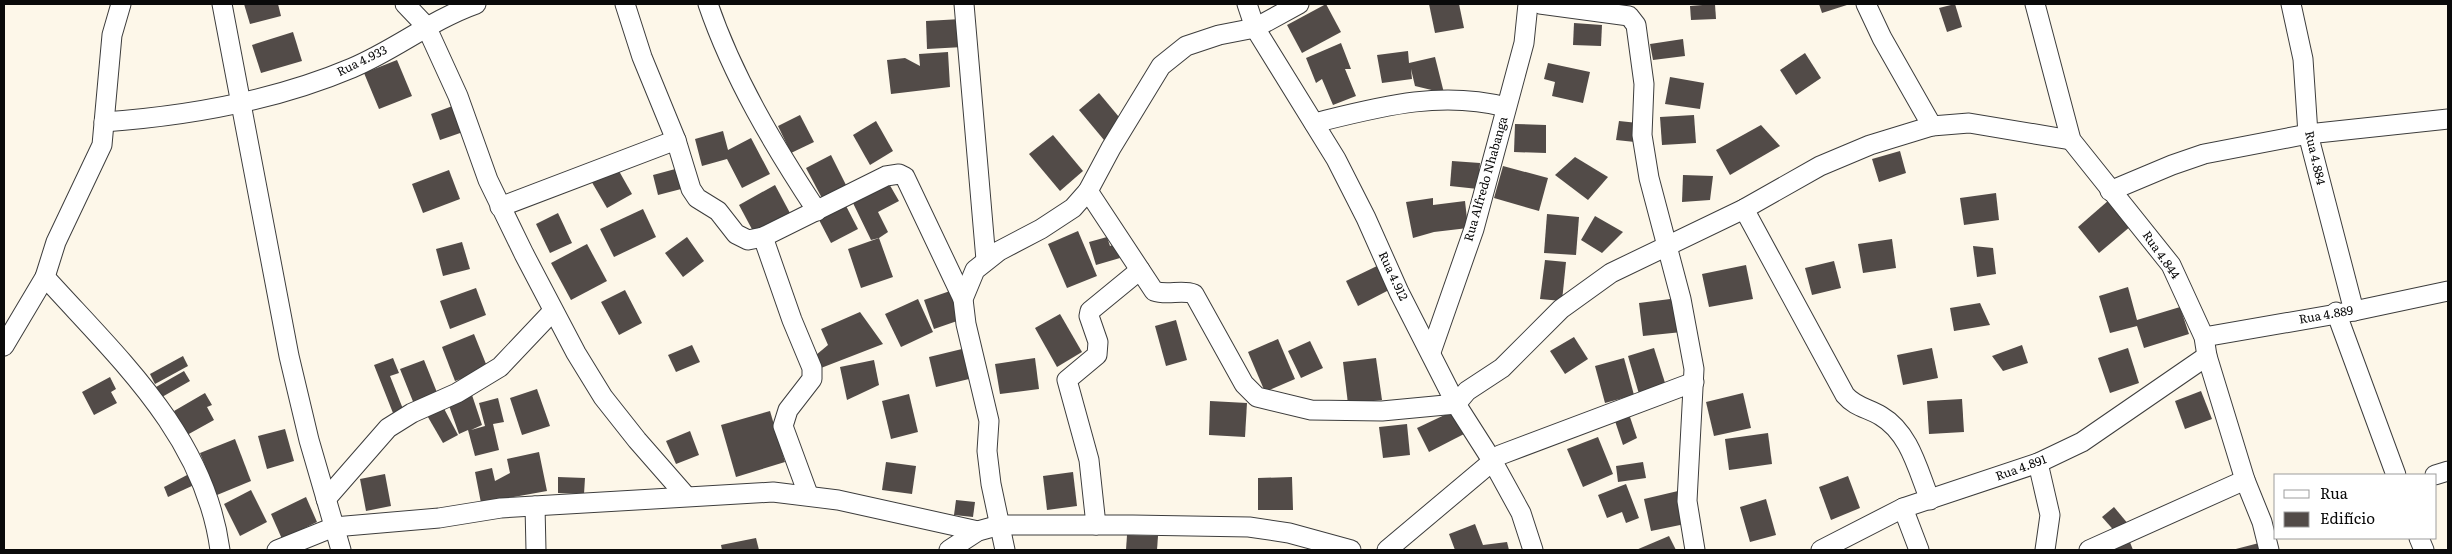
<svg xmlns="http://www.w3.org/2000/svg" width="2452" height="554" font-family="Literata,serif">
<style>
.building{fill:#524b48}
.lines{fill:none;stroke-linecap:round;stroke-linejoin:round}
.street-casing{stroke:#3d3d3d;stroke-width:21}
.street{stroke:#fff;stroke-width:19}
.labels{text-anchor:middle;stroke-width:5;stroke-linejoin:round;paint-order:stroke}
.street-label{font-size:12px;fill:#0a0a0a;stroke:#fff}
</style>
<rect width="100%" height="100%" fill="#fdf7e9"/>
<!-- building -->
<g class="building">
<polygon points="244,4 278,4 281,16 250,24"/>
<polygon points="1326,4 1341,32 1302,53 1287,25"/>
<polygon points="1429,4 1459,4 1464,28 1435,33"/>
<polygon points="1715,4 1716,19 1691,20 1690,6"/>
<polygon points="1819,4 1850,4 1822,13"/>
<polygon points="1955,4 1962,27 1947,32 1939,8"/>
<polygon points="961,19 963,47 927,49 926,21"/>
<polygon points="1574,23 1602,25 1601,46 1573,45"/>
<polygon points="293,32 302,61 261,73 252,45"/>
<polygon points="1683,39 1685,56 1653,60 1650,44"/>
<polygon points="1341,43 1351,69 1345,69 1356,96 1333,105 1322,79 1316,83 1306,58"/>
<polygon points="1408,51 1409,63 1435,57 1444,93 1415,86 1411,69 1412,79 1382,83 1377,55"/>
<polygon points="948,52 950,87 891,94 887,60 905,58 920,66 919,54"/>
<polygon points="1805,53 1821,78 1796,95 1780,70"/>
<polygon points="397,60 412,96 379,109 364,73"/>
<polygon points="1548,63 1590,72 1583,103 1552,96 1555,82 1544,79"/>
<polygon points="1670,77 1704,83 1700,109 1665,104"/>
<polygon points="1099,93 1124,123 1104,140 1079,110"/>
<polygon points="458,104 466,131 440,140 431,114"/>
<polygon points="800,115 814,142 791,153 778,126"/>
<polygon points="1694,115 1696,143 1662,145 1660,117"/>
<polygon points="876,121 893,151 870,165 853,135"/>
<polygon points="1619,121 1638,123 1635,142 1616,140"/>
<polygon points="1515,124 1546,125 1546,153 1514,152"/>
<polygon points="1761,125 1780,146 1730,175 1716,150"/>
<polygon points="723,131 728,150 751,138 770,174 742,188 727,159 702,166 695,139"/>
<polygon points="1053,135 1083,171 1060,191 1029,154"/>
<polygon points="1900,151 1906,173 1879,182 1872,159"/>
<polygon points="831,155 848,189 824,202 806,168"/>
<polygon points="1575,157 1608,177 1588,200 1555,175"/>
<polygon points="1452,161 1480,163 1478,189 1450,186"/>
<polygon points="615,164 632,194 607,208 590,179"/>
<polygon points="1503,166 1548,178 1539,211 1494,198"/>
<polygon points="679,168 685,188 658,195 653,175"/>
<polygon points="449,170 460,199 423,213 412,184"/>
<polygon points="1683,175 1713,176 1710,200 1682,202"/>
<polygon points="888,182 899,201 878,212 888,232 879,238 893,277 861,288 848,249 879,238 871,240 853,203"/>
<polygon points="775,185 790,213 754,233 739,205"/>
<polygon points="1996,193 1999,220 1964,225 1960,198"/>
<polygon points="1433,198 1433,205 1465,201 1468,228 1434,232 1413,238 1406,202"/>
<polygon points="2109,200 2131,226 2099,253 2078,227"/>
<polygon points="845,204 858,229 831,243 818,218"/>
<polygon points="643,209 656,237 614,257 600,229"/>
<polygon points="558,213 572,243 550,253 536,224"/>
<polygon points="1547,214 1579,217 1576,255 1544,253"/>
<polygon points="1595,216 1623,232 1602,253 1581,240"/>
<polygon points="1078,231 1097,276 1067,288 1048,244"/>
<polygon points="687,237 704,261 683,277 665,253"/>
<polygon points="1107,237 1110,246 1115,244 1120,258 1096,265 1089,242"/>
<polygon points="1892,239 1896,268 1863,273 1858,244"/>
<polygon points="462,242 470,269 443,276 436,249"/>
<polygon points="587,244 607,281 571,300 551,263"/>
<polygon points="1973,246 1993,248 1996,274 1977,277"/>
<polygon points="1545,260 1566,262 1562,301 1540,299"/>
<polygon points="1834,261 1841,288 1812,295 1805,268"/>
<polygon points="1746,265 1753,299 1709,307 1702,274"/>
<polygon points="1377,266 1389,290 1358,306 1346,281"/>
<polygon points="2128,287 2137,320 2180,307 2189,334 2144,348 2137,326 2110,333 2099,296"/>
<polygon points="476,288 486,315 450,329 440,301"/>
<polygon points="625,290 642,323 619,335 601,302"/>
<polygon points="950,291 960,320 934,329 924,300"/>
<polygon points="1678,298 1682,332 1643,336 1639,303"/>
<polygon points="918,299 933,332 901,347 885,314"/>
<polygon points="1980,303 1990,325 1954,331 1950,308"/>
<polygon points="860,312 883,344 821,368 816,355 828,345 821,329"/>
<polygon points="1060,314 1082,352 1057,367 1035,328"/>
<polygon points="1176,320 1187,360 1166,366 1155,326"/>
<polygon points="474,334 488,369 455,381 442,347"/>
<polygon points="1574,337 1588,359 1565,374 1550,351"/>
<polygon points="1278,339 1295,379 1265,392 1248,352"/>
<polygon points="1310,341 1323,368 1301,378 1288,351"/>
<polygon points="692,345 700,362 676,372 668,355"/>
<polygon points="2022,345 2028,363 2003,371 1992,356"/>
<polygon points="1654,348 1666,386 1639,394 1628,356"/>
<polygon points="1932,348 1938,378 1903,385 1897,355"/>
<polygon points="2128,348 2139,383 2110,393 2098,358"/>
<polygon points="962,349 969,379 936,387 929,357"/>
<polygon points="183,356 188,366 155,384 150,374"/>
<polygon points="393,358 399,373 390,376 403,409 393,413 374,365"/>
<polygon points="1035,358 1039,389 1000,394 995,364"/>
<polygon points="1376,358 1382,400 1348,404 1343,362"/>
<polygon points="1624,358 1634,395 1605,403 1595,366"/>
<polygon points="424,360 438,395 414,404 400,369"/>
<polygon points="874,360 879,385 847,400 840,367"/>
<polygon points="184,371 190,381 162,397 156,387"/>
<polygon points="110,377 116,389 111,392 117,403 94,415 82,392"/>
<polygon points="537,389 550,426 522,435 510,398"/>
<polygon points="2201,391 2212,419 2185,429 2175,401"/>
<polygon points="471,392 482,425 471,430 485,426 479,403 498,398 504,422 493,424 499,450 475,456 468,430 459,434 447,400"/>
<polygon points="205,393 212,405 207,407 214,420 187,435 174,411"/>
<polygon points="1743,393 1751,428 1714,436 1706,402"/>
<polygon points="909,394 918,432 891,439 882,401"/>
<polygon points="1962,399 1964,432 1929,434 1927,401"/>
<polygon points="1210,401 1247,403 1245,437 1209,435"/>
<polygon points="441,403 458,435 443,443 425,412"/>
<polygon points="770,411 785,462 736,477 721,425"/>
<polygon points="1453,411 1464,434 1429,452 1417,428"/>
<polygon points="1629,414 1637,438 1623,445 1614,418"/>
<polygon points="1407,424 1410,455 1383,458 1379,427"/>
<polygon points="285,429 294,461 267,469 258,436"/>
<polygon points="690,431 699,455 676,464 666,441"/>
<polygon points="1768,433 1772,464 1729,470 1725,439"/>
<polygon points="1598,437 1613,474 1583,487 1567,449"/>
<polygon points="235,439 251,481 217,495 200,453"/>
<polygon points="539,452 547,491 481,503 475,472 492,468 495,481 510,473 507,459"/>
<polygon points="886,462 916,466 912,494 882,490"/>
<polygon points="1643,462 1646,478 1618,482 1616,466"/>
<polygon points="1073,472 1077,506 1047,510 1043,476"/>
<polygon points="189,474 194,485 168,497 164,487"/>
<polygon points="385,474 391,506 366,511 360,479"/>
<polygon points="1848,476 1860,508 1831,520 1819,487"/>
<polygon points="558,477 585,478 584,494 558,493"/>
<polygon points="1292,477 1293,510 1258,510 1258,478"/>
<polygon points="1626,484 1639,518 1626,523 1622,512 1607,518 1598,495"/>
<polygon points="251,490 267,522 240,536 224,504"/>
<polygon points="1678,491 1685,524 1651,531 1644,499"/>
<polygon points="306,497 317,522 282,539 271,514"/>
<polygon points="1766,499 1776,535 1750,542 1740,507"/>
<polygon points="956,500 975,502 973,517 954,515"/>
<polygon points="2114,507 2129,525 2118,535 2102,517"/>
<polygon points="1475,524 1483,545 1507,542 1509,550 1455,550 1449,534"/>
<polygon points="1127,535 1158,536 1157,550 1126,550"/>
<polygon points="1669,536 1676,550 1636,550"/>
<polygon points="2128,537 2133,550 2098,550"/>
<polygon points="756,538 759,550 722,550 721,545"/>
<polygon points="2259,543 2261,550 2232,550"/>
</g>
<g class="lines">
<defs>
<g id="street">
<polyline points="222,4 289,356 309,440 341,550"/>
<polyline points="405,4 426,26 458,96 488,180 524,254 576,353 603,397 637,440 686,496"/>
<polyline points="625,4 642,57 676,140 691,189 697,198 718,211 736,234 748,240 763,237 886,176 899,174 905,177 963,299"/>
<path d="M708,4C733,77 774,146 817,211"/>
<polyline points="964,4 986,260"/>
<polyline points="1247,4 1255,28 1336,159 1366,218 1399,292 1456,404 1493,462 1521,513 1533,550"/>
<polyline points="1540,4 1629,16 1636,25 1644,84 1642,135 1649,178 1681,299 1694,369 1687,501 1695,550"/>
<polyline points="1866,4 1882,38 1932,126"/>
<polyline points="2035,4 2071,140 2171,265 2204,337 2207,356 2245,480 2262,522 2269,550"/>
<polyline points="2291,4 2303,59 2308,134 2354,311"/>
<path d="M104,122C188,116 274,101 352,68C395,50 431,20 476,4"/>
<path d="M1314,123C1379,107 1439,90 1506,107"/>
<path d="M1088,191L1154,291C1168,296 1181,289 1194,294L1244,384L1257,397L1311,410L1382,411L1456,404L1467,391L1502,368L1561,309L1611,273L1744,209L1820,166L1870,145L1932,126L1969,123L2071,140"/>
<polyline points="2110,191 2172,165 2204,154 2308,134 2448,119"/>
<polyline points="500,207 676,140"/>
<path d="M1744,209L1845,395C1855,407 1868,408 1881,416C1910,433 1918,471 1930,500"/>
<polyline points="763,237 792,320 812,368 812,379 788,410 783,426 808,494"/>
<path d="M45,277C118,358 205,436 220,550"/>
<polyline points="2336,312 2396,475"/>
<polyline points="2204,337 2354,311 2448,291"/>
<polyline points="4,346 45,277 56,242 102,145 112,35 121,4"/>
<polyline points="1431,352 1474,229 1524,43 1528,4"/>
<polyline points="2038,463 2050,515 2045,550"/>
<polyline points="2435,475 2448,471"/>
<polyline points="326,499 388,428 412,413 457,393 500,367 553,311"/>
<polyline points="535,506 536,550"/>
<polyline points="1903,508 1919,550"/>
<polyline points="1096,525 1089,460 1067,380 1097,355 1098,342 1089,316 1090,311 1140,270"/>
<polyline points="2419,538 2424,550"/>
<polyline points="277,550 334,527 439,518 501,508 773,492 838,500 978,531"/>
<polyline points="949,550 978,531 1000,525 1133,525 1249,527 1289,533 1351,550"/>
<polyline points="1005,550 991,484 987,451 989,421 966,324 963,299 975,270 999,251 1041,229 1073,208 1088,191 1111,148 1161,66 1186,46 1219,35 1255,28 1299,4"/>
<polyline points="1387,550 1500,455 1694,382"/>
<polyline points="1821,550 1903,508 2038,463 2082,442 2207,356"/>
<polyline points="2089,550 2245,480"/>
</g>
</defs>
<!-- street casing -->
<use href="#street" class="street-casing"/>
<!-- street -->
<use href="#street" class="street"/>
</g>
<g class="labels">
<!-- street labels -->
<g class="street-label">
<text transform="translate(362 61) rotate(-26)" y="4">Rua 4.933</text>
<text transform="translate(2315 158) rotate(77)" y="4">Rua 4.884</text>
<text transform="translate(1486 179) rotate(-74)" y="4">Rua Alfredo Nhabanga</text>
<text transform="translate(2161 255) rotate(55)" y="4">Rua 4.844</text>
<text transform="translate(1393 276) rotate(65)" y="4">Rua 4.912</text>
<text transform="translate(2326 315) rotate(-10)" y="4">Rua 4.889</text>
<text transform="translate(2021 468) rotate(-20)" y="4">Rua 4.891</text>
</g>
</g>
<!-- border -->
<rect width="2452" height="554" fill="none" stroke="#0a0a0a" stroke-width="10"/>
<!-- legend -->
<rect x="2274" y="474" width="162" height="65" fill="#ffffff" stroke="#9d9d9d"/>
<rect x="2284" y="490" width="25" height="8" fill="#ffffff" stroke="#9d9d9d"/>
<text x="2320" y="499" font-size="15" fill="#0a0a0a">Rua</text>
<rect x="2284" y="512" width="25" height="15" fill="#524b48" stroke="#9d9d9d"/>
<text x="2320" y="524" font-size="15" fill="#0a0a0a">Edifício</text>
</svg>
